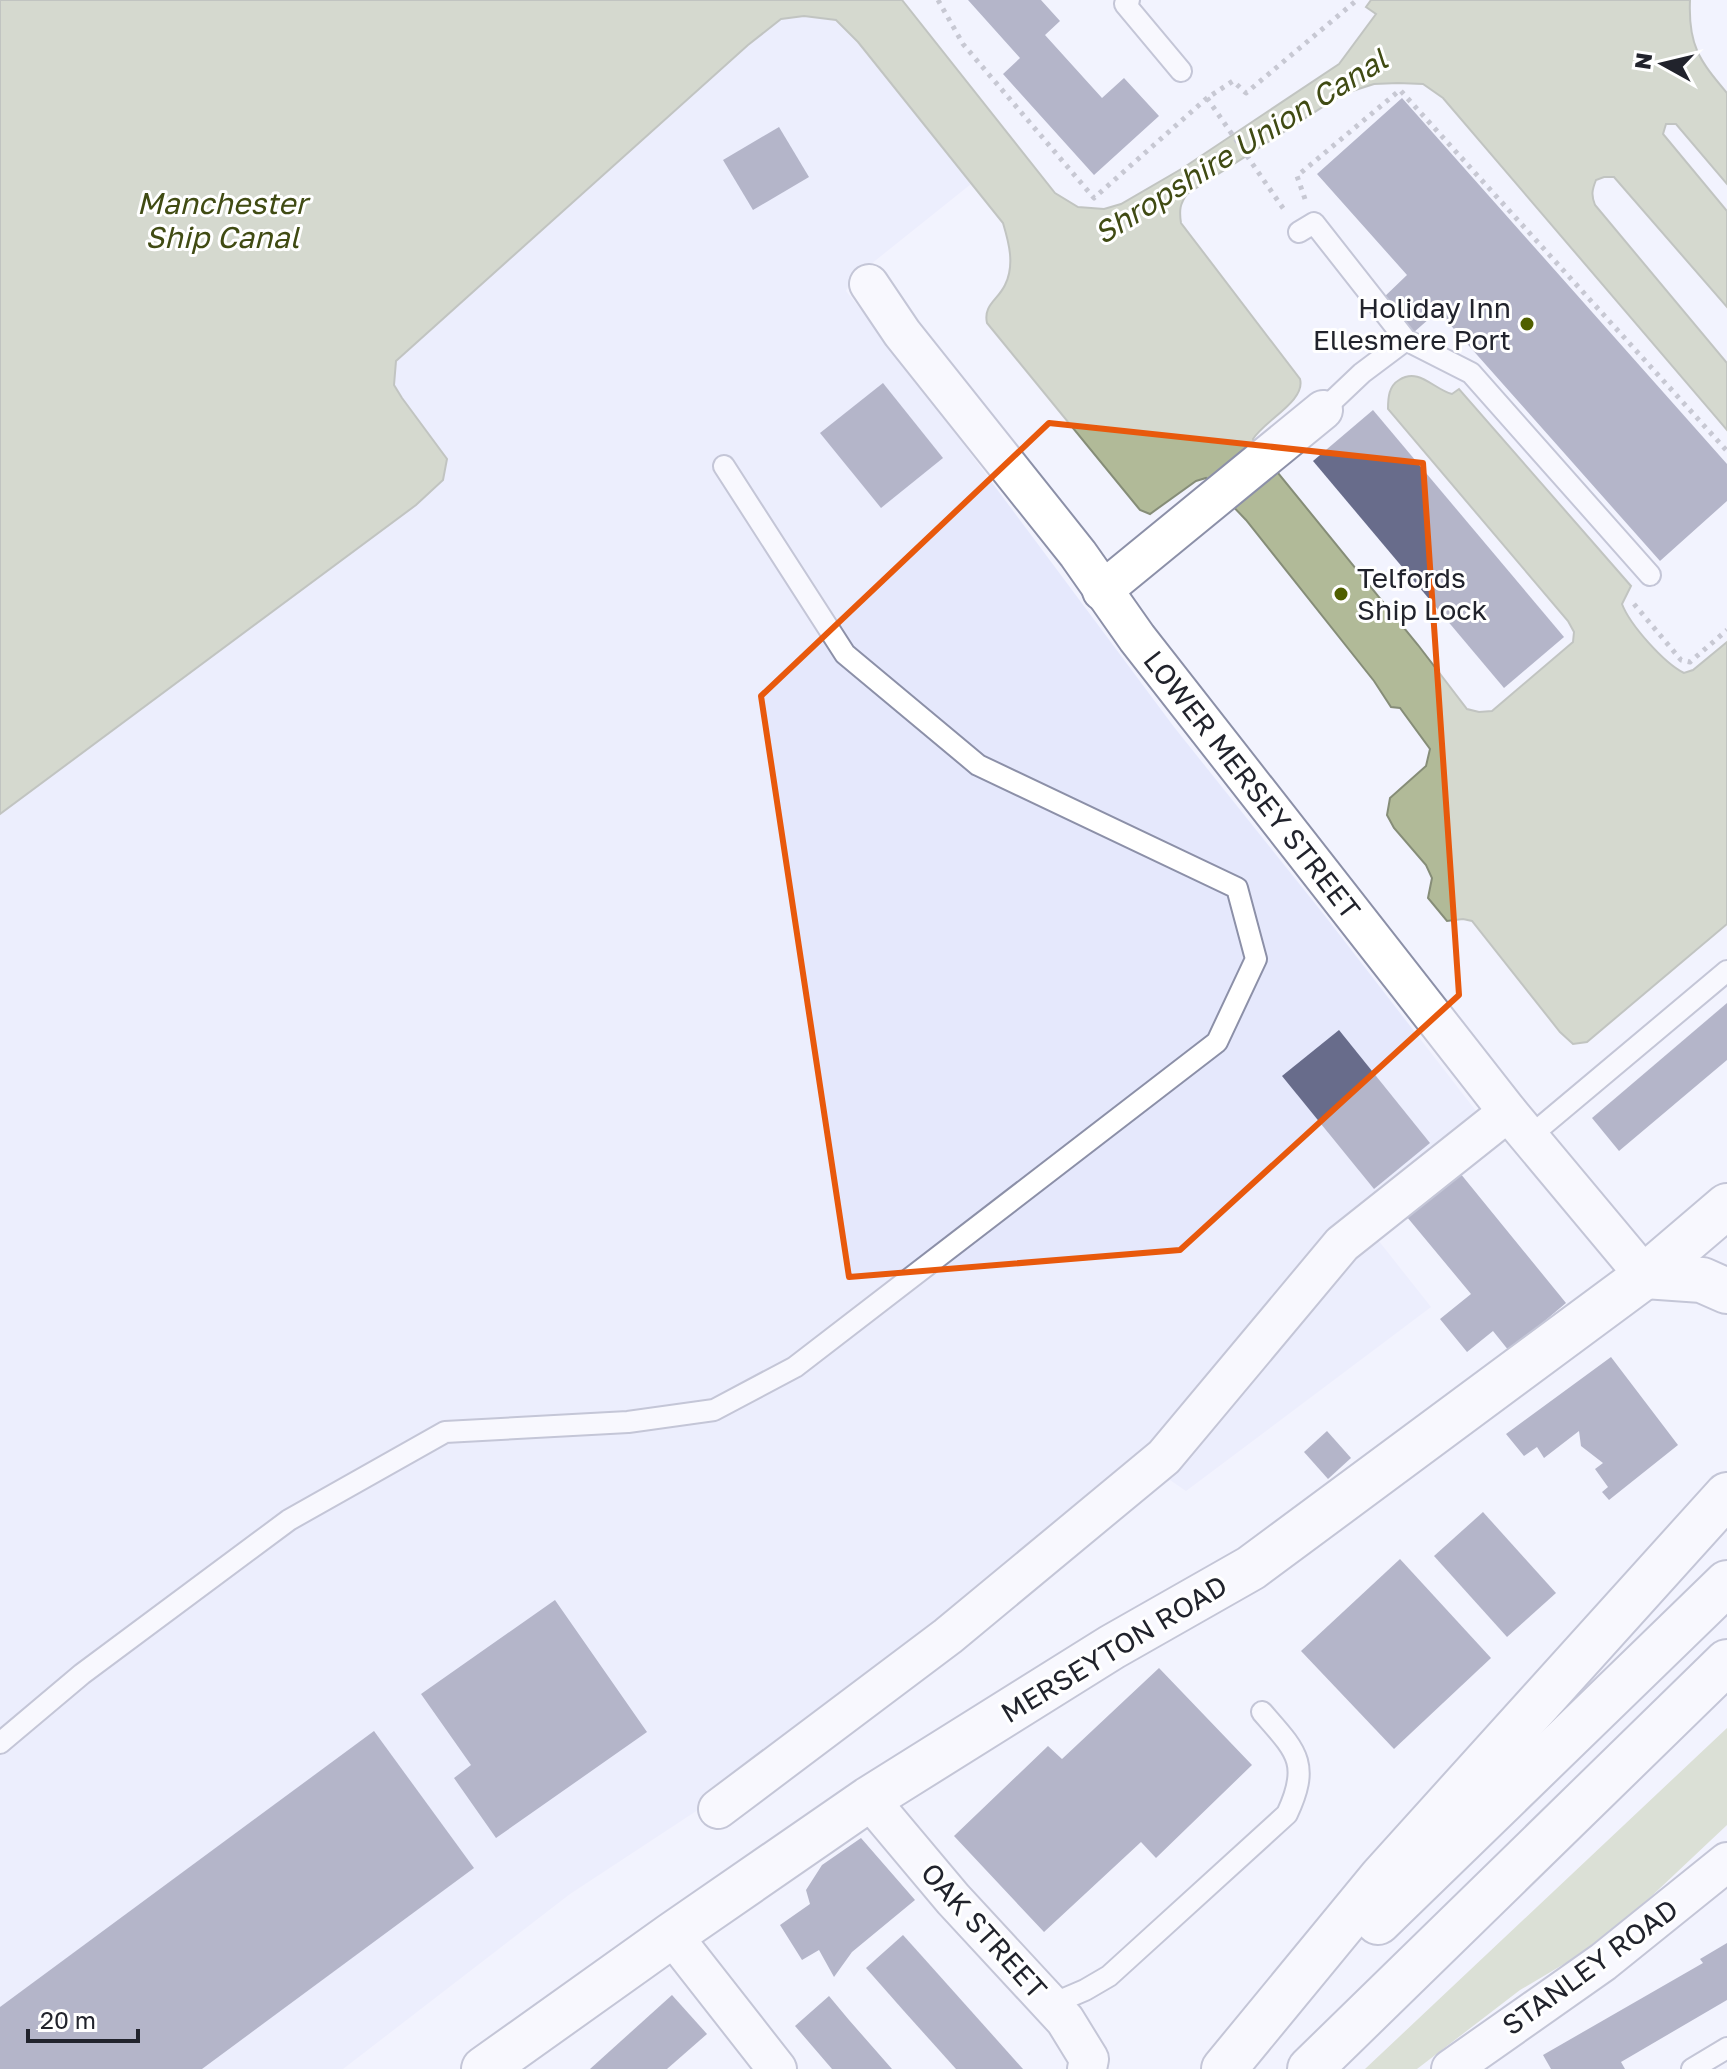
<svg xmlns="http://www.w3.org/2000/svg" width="1727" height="2069" font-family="'Golos Text',sans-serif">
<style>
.built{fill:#e5e8fc}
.forest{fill:#bfc9a6}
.water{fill:#b1ba98;stroke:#868d78;stroke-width:2}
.building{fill:#686c8b}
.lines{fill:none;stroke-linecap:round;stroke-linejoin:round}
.lane-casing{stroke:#8c90a8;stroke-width:24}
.street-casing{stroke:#8c90a8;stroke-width:42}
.primary-casing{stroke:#8c90a8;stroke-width:48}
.highway-casing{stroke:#8c90a8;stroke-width:48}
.path{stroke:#93959f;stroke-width:5;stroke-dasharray:4 6;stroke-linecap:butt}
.lane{stroke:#fff;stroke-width:20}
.street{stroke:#fff;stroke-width:38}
.primary{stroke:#fff;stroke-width:44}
.highway{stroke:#fff;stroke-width:44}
.marked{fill:none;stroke:#e8590c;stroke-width:6;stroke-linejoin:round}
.poi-dot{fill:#505f00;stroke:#fff;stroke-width:3}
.labels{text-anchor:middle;stroke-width:6;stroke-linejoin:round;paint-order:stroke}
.poi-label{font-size:28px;fill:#21232c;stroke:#fff;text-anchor:end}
.street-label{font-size:28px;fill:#21232c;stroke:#fff}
.water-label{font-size:30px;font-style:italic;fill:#404b13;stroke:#fff}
</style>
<rect width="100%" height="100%" fill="#f2f3fe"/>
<!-- built -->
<polygon class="built" points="804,16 836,21 858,42 971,184 851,280 846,291 897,355 1174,727 1325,916 1500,1142 1378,1240 1431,1307 1186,1491 1170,1480 1005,1608 570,1894 343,2069 0,2069 0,813 416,505 443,480 447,459 402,398 394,384 396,361 748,45 781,19"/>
<!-- forest -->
<polygon class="forest" points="1727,1728 1727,1825 1606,1939 1520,1990 1417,2069 1365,2069"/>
<!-- water -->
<path class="water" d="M0,0H902L1055,193L1078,207L1104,209L1121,204L1183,168L1339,64L1376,14L1366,7L1371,0H1690C1688,45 1699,60 1727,93V184L1676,124H1666L1663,134L1727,211V307L1614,177H1604L1596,180C1592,190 1591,195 1595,205L1727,363V430L1443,98L1423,84L1398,83L1374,84L1343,94L1187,194C1180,204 1179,210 1181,223L1300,379C1306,401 1265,420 1253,439L1256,446L1418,645L1467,709L1479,712L1492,711L1573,642L1574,632L1568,621L1388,409C1388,397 1389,386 1399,380C1419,367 1433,389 1452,394L1459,389L1631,586L1622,604C1630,625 1664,663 1684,673L1693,670L1727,642V924L1587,1042L1573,1044L1560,1032L1472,921L1463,919L1447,921L1428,898L1432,878L1426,865L1394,828L1387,815L1390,798L1426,766L1430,749L1400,708L1391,707L1374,681L1246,520L1206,478L1196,481L1150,514L1140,510L987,323C983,305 998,300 1005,285C1015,265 1009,243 1003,223L858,42L836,20L804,16L781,19L748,45L396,361L394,385L402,398L447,459L443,480L416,505L0,814Z"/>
<!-- building -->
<g class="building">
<polygon points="968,0 1041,0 1060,21 1045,35 1102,98 1124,78 1159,116 1094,175 1003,74 1020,58"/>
<polygon points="1402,98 1727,464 1727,501 1660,561 1438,311 1413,333 1382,299 1407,275 1317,174"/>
<polygon points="779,127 809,177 753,210 723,160"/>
<polygon points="883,383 943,458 881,508 820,433"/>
<polygon points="1373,410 1564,637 1504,688 1313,461"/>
<polygon points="1727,1003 1727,1060 1619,1151 1592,1118"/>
<polygon points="1339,1030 1430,1143 1374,1189 1282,1076"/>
<polygon points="1460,1173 1566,1303 1509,1351 1493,1331 1467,1352 1440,1319 1471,1294 1407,1217"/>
<polygon points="1611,1357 1678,1445 1609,1500 1602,1492 1608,1487 1595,1469 1603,1463 1581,1446 1579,1431 1544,1458 1537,1447 1524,1456 1506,1434"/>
<polygon points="1327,1431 1351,1458 1328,1479 1304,1452"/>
<polygon points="1483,1512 1556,1593 1507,1637 1434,1556"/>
<polygon points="1400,1559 1491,1658 1394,1749 1301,1651"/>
<polygon points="555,1600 647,1732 496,1838 454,1778 471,1765 421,1694"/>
<polygon points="1159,1668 1252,1765 1156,1858 1141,1842 1044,1932 954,1836 1048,1746 1062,1759"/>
<polygon points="374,1731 474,1868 202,2069 0,2069 0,2007"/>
<polygon points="861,1838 915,1900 852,1952 834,1977 819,1950 802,1960 780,1925 810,1904 806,1890 822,1865"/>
<polygon points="903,1935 921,1955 1023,2069 956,2069 903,2010 866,1968"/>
<polygon points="1727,1943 1727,2000 1621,2062 1625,2069 1551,2069 1543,2055 1703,1963 1700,1959"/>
<polygon points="672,1995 707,2034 667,2069 590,2069"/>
<polygon points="829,1996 849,2020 892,2069 832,2069 795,2026"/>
</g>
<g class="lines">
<defs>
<g id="lane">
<polyline points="1129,0 1125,4 1181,71"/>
<polyline points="1299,232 1314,223 1406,340 1471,373 1650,575"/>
<polyline points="1323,410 1362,373 1406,340"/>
<polyline points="1529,1137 1727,971"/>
<polyline points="0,1743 82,1674 289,1520 445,1432 628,1422 714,1410 795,1367 1217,1042 1256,959 1237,888 978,765 845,654 724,466"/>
<path d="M1050,2005L1085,1990L1109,1976L1287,1814C1311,1763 1296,1751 1262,1712"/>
<polyline points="1692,2069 1727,2048"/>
</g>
<g id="street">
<polyline points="869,284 902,333 1078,554 1137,638 1508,1112 1645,1276"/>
<polyline points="1102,591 1323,410"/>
<polyline points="869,1799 953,1899 1065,2020 1089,2059 1087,2069"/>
<polyline points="718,1809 948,1636 1164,1457 1342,1244 1508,1112"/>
<polyline points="672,1935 777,2069"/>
<polyline points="1451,2069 1603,1962 1727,1862"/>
</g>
<g id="primary">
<polyline points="1645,1276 1702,1280 1727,1291"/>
<polyline points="484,2069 672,1935 869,1799 1112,1647 1251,1568 1645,1276 1727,1206"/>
</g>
<g id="highway">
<polyline points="1378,1922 1727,1583"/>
<polyline points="1224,2069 1382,1877 1727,1495"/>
<polyline points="1310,2069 1727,1662"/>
</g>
</defs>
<!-- lane casing -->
<use href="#lane" class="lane-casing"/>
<!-- street casing -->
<use href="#street" class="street-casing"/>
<!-- primary casing -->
<use href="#primary" class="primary-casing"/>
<!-- highway casing -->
<use href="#highway" class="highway-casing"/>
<!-- path -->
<g class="path">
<polyline points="938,0 963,44 1094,198 1207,98 1233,81 1246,93 1357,0"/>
<polyline points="1207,98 1285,211"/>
<polyline points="1305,199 1297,176 1400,90 1727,451"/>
<polyline points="1634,604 1681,660 1690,662 1727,630"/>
</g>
<!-- lane -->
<use href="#lane" class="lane"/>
<!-- street -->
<use href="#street" class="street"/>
<!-- primary -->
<use href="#primary" class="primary"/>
<!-- highway -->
<use href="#highway" class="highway"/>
</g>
<!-- marked area -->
<path d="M0 0H1727V2069H0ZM1049,423L1423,463L1459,995L1180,1250L849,1277L761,696Z" fill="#f2f3fe" fill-opacity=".55" fill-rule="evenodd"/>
<path class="marked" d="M1049,423L1423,463L1459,995L1180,1250L849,1277L761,696Z"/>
<!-- markers -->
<g class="poi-dot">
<circle cx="1527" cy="324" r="8"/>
<circle cx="1341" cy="594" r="8"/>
</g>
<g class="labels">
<!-- poi labels -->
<g class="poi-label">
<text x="1511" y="318">Holiday Inn<tspan x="1511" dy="32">Ellesmere Port</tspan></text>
<text x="1357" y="588" text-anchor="start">Telfords<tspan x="1357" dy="32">Ship Lock</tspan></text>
</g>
<!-- street labels -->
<g class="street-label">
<text transform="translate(1252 785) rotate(52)" y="10">LOWER MERSEY STREET</text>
<text transform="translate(1114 1649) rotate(-31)" y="10">MERSEYTON ROAD</text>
<text transform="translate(984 1931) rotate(48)" y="10">OAK STREET</text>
<text transform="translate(1590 1967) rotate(-36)" y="10">STANLEY ROAD</text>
</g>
<!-- water labels -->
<g class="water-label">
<text transform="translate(1241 147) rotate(-32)" y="10">Shropshire Union Canal</text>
<text x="222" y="214">Manchester<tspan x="222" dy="34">Ship Canal</tspan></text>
</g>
</g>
<!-- north arrow -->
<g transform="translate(1663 64) rotate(278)" stroke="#ffffff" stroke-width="6" paint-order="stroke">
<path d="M0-6L14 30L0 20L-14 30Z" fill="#21232c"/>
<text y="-12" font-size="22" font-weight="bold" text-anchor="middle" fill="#21232c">N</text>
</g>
<!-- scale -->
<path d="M28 2029v12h110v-12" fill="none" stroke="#21232c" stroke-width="4"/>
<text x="40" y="2029" font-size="24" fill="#21232c" stroke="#ffffff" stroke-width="6" paint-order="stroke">20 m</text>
</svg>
